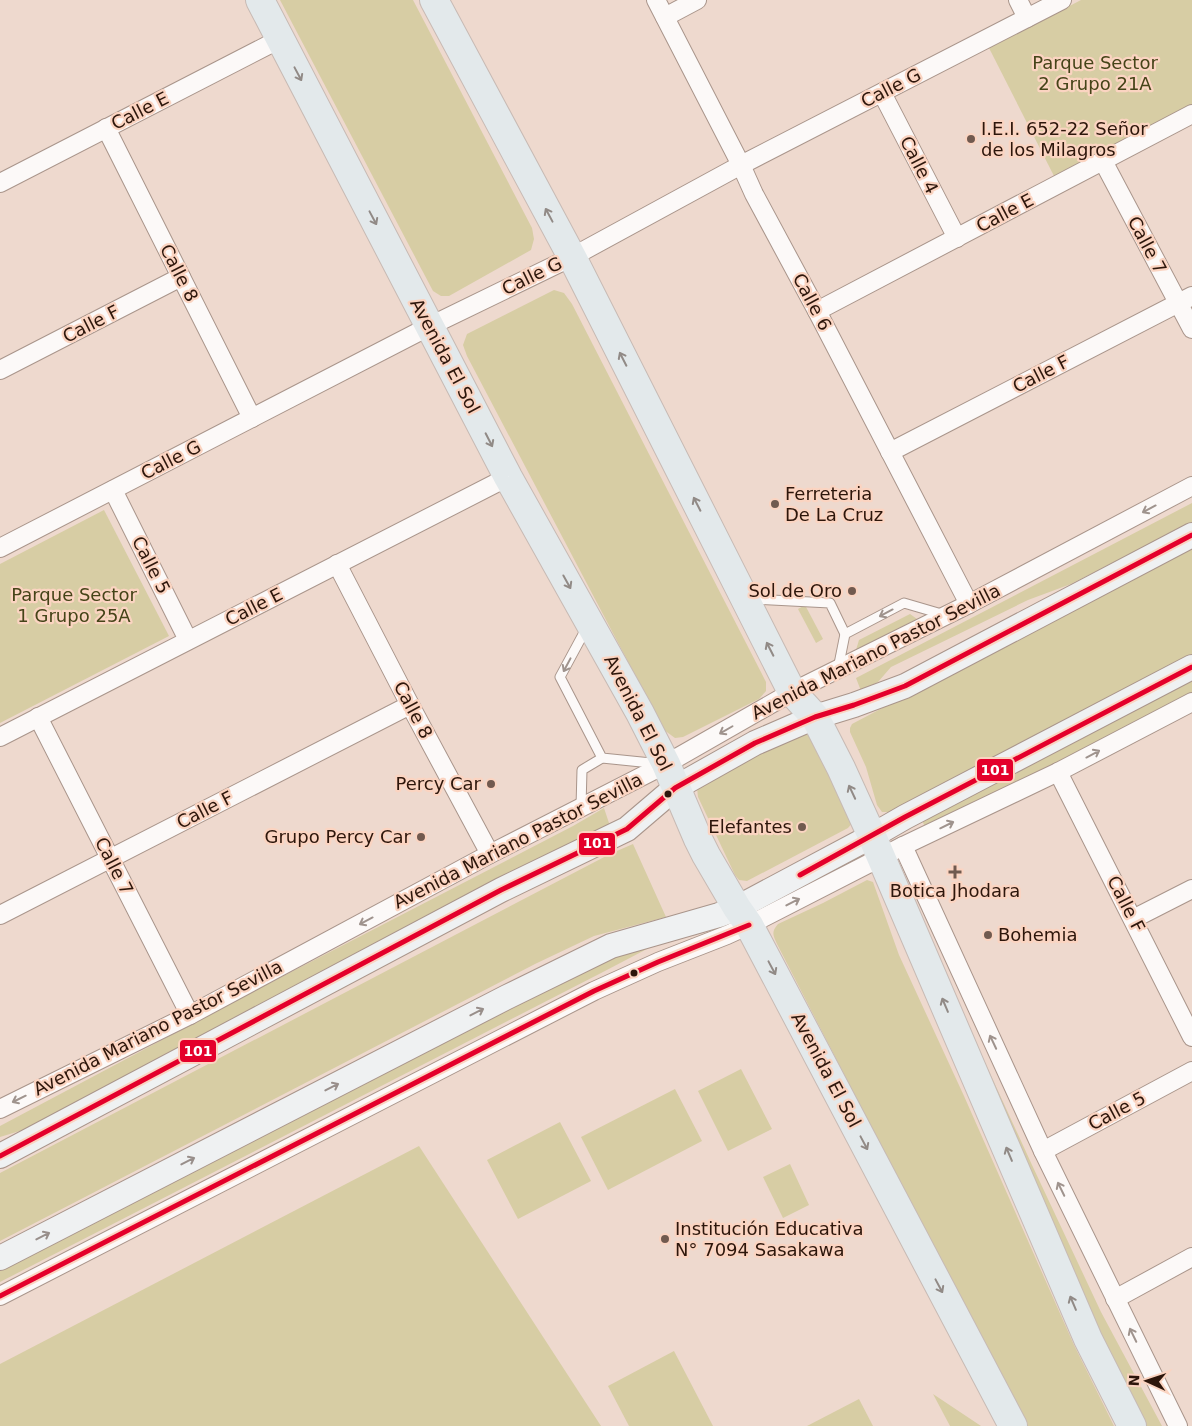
<svg xmlns="http://www.w3.org/2000/svg" width="1192" height="1426" font-family="'DejaVu Sans',sans-serif">
<style>
.green{fill:#d7cda4}
.lines{fill:none;stroke-linecap:round;stroke-linejoin:round}
.lane-casing{stroke:#a9958b;stroke-width:11}
.street-casing{stroke:#a9958b;stroke-width:20}
.secondary-casing{stroke:#a9958b;stroke-width:26}
.primary-casing{stroke:#c7bab4;stroke-width:30}
.lane{stroke:#fcf9f8;stroke-width:9}
.street{stroke:#fcf9f8;stroke-width:18}
.secondary{stroke:#eff1f2;stroke-width:24}
.primary{stroke:#e3e9eb;stroke-width:28}
.bus-1-casing{stroke:#fbd4c1;stroke-width:9}
.bus-1{stroke:#e4002b;stroke-width:5}
.oneway{stroke:#918a86}
.oneway2{stroke:#9f938d}
.oneway3{stroke:#988e8a}
.poi-dot{fill:#715a4f;stroke:#fbd4c1;stroke-width:2}
.bus-dot{fill:#2d160b;stroke:#fbd4c1;stroke-width:2}
.labels{text-anchor:middle;stroke-width:4.5;stroke-linejoin:round;paint-order:stroke}
.park-label{font-size:18px;fill:#454418;stroke:#fbd4c1}
.street-label{font-size:18px;fill:#2d160b;stroke:#fbd4c1}
.poi-label{font-size:18px;fill:#2d160b;stroke:#fbd4c1;text-anchor:start}
.line-badge{stroke:#fbd4c1;stroke-width:2}
.badge-label{font-size:14px;text-anchor:middle;font-weight:bold;fill:#fff}
</style>
<rect width="100%" height="100%" fill="#eed9ce"/>
<!-- green -->
<g class="green">
<polygon points="280,0 413,0 532,228 534,239 531,250 449,296 441,296 433,291"/>
<polygon points="1081,0 1192,0 1192,105 1054,176 989,48"/>
<polygon points="554,290 564,293 572,304 766,682 766,691 759,699 683,737 675,738 664,730 467,356 463,345 467,334"/>
<polygon points="1192,503 1192,522 1071,584 1028,600 891,667 878,682 861,691 856,678"/>
<polygon points="104,510 169,636 0,723 0,564"/>
<polygon points="1192,545 1192,654 889,812 882,812 877,805 866,767 850,732 850,728 852,724"/>
<polygon points="805,605 823,639 816,643 798,609"/>
<polygon points="910,614 917,619 856,650 859,640"/>
<polygon points="1192,680 1192,693 926,830 922,820"/>
<polygon points="798,730 809,732 853,822 848,828 747,881 739,880 735,875 698,797 697,788"/>
<polygon points="604,808 610,826 42,1122 23,1130 0,1137 0,1126 241,998 573,826"/>
<polygon points="633,844 666,917 594,936 535,964 0,1241 0,1173 610,854"/>
<polygon points="902,870 960,1008 1032,1165 1101,1312 1162,1426 1143,1426 1092,1318 895,873"/>
<path d="M867,880L873,882L899,955L964,1096L1074,1345L1114,1426H1025L777,944C773,935 771,932 778,924L823,903Z"/>
<polygon points="666,939 603,972 0,1282 0,1269 623,949"/>
<polygon points="741,1069 772,1129 728,1151 698,1091"/>
<polygon points="675,1089 702,1141 608,1190 581,1137"/>
<polygon points="560,1122 591,1181 518,1219 487,1160"/>
<polygon points="419,1146 601,1426 0,1426 0,1364"/>
<polygon points="790,1164 809,1205 783,1218 763,1177"/>
<polygon points="674,1351 713,1426 629,1426 608,1386"/>
<polygon points="933,1394 981,1426 950,1426"/>
<polygon points="859,1399 873,1426 807,1426"/>
</g>
<g class="lines">
<defs>
<g id="lane">
<polyline points="750,599 830,603 845,634"/>
<polyline points="587,627 560,677 602,758 661,764"/>
<polyline points="838,669 845,634 904,603 945,615"/>
<polyline points="581,807 582,770 602,758"/>
</g>
<g id="street">
<polyline points="656,0 741,165 754,194 817,311 969,604"/>
<polyline points="1018,0 1027,18"/>
<polyline points="665,17 697,0"/>
<polyline points="882,93 957,238"/>
<polyline points="106,128 252,418"/>
<polyline points="1103,161 1192,329"/>
<polyline points="0,183 280,39"/>
<polyline points="817,311 1192,114"/>
<polyline points="0,370 181,277"/>
<polyline points="890,452 1192,296"/>
<polyline points="113,490 188,640"/>
<polyline points="0,548 430,326 572,257 741,165 1062,0"/>
<polyline points="337,564 410,705 490,854"/>
<polyline points="38,717 190,1015"/>
<polyline points="0,737 508,477"/>
<polyline points="1058,772 1192,1037"/>
<polyline points="903,846 1043,1151 1178,1426"/>
<polyline points="0,915 410,705"/>
<polyline points="1133,919 1192,889"/>
<polyline points="0,1109 190,1015 490,854 666,764 792,692 969,604 1192,486"/>
<polyline points="1043,1151 1192,1071"/>
<polyline points="0,1296 594,991 658,962 727,935 749,925 903,846 1058,772 1192,702"/>
<polyline points="1115,1299 1192,1257"/>
</g>
<g id="secondary">
<polyline points="0,1156 501,890 627,829 675,788 755,743 815,717 854,705 905,686 1192,535"/>
<polyline points="0,1258 507,997 611,946 719,915 737,908 872,836 905,817 1192,667"/>
</g>
<g id="primary">
<polyline points="260,0 508,477 640,713 666,764 698,839 706,855 737,908 749,925 1013,1426"/>
<polyline points="434,0 572,257 792,692 815,717 841,768 872,836 1088,1339 1132,1426"/>
</g>
</defs>
<!-- lane casing -->
<use href="#lane" class="lane-casing"/>
<!-- street casing -->
<use href="#street" class="street-casing"/>
<!-- secondary casing -->
<use href="#secondary" class="secondary-casing"/>
<!-- primary casing -->
<use href="#primary" class="primary-casing"/>
<!-- lane -->
<use href="#lane" class="lane"/>
<!-- street -->
<use href="#street" class="street"/>
<!-- secondary -->
<use href="#secondary" class="secondary"/>
<!-- primary -->
<use href="#primary" class="primary"/>
<defs>
<g id="bus-1">
<polyline points="800,875 905,817 1192,667"/>
<polyline points="0,1156 501,890 627,829 675,788 755,743 815,717 854,705 905,686 1192,535"/>
<polyline points="0,1296 594,991 658,962 749,925"/>
</g>
</defs>
<!-- bus-1 casing -->
<use href="#bus-1" class="bus-1-casing"/>
<!-- bus-1 -->
<use href="#bus-1" class="bus-1"/>
</g>
<!-- one-way arrows -->
<defs><path id="oneway-shaft" d="M-6 0H5M1.5-3L5.5 0L1.5 3" fill="none" stroke-width="1.6" stroke-linecap="round" stroke-linejoin="round" transform="scale(1.25)"/></defs>
<g class="oneway">
<use href="#oneway-shaft" transform="translate(298 74) rotate(62)"/>
<use href="#oneway-shaft" transform="translate(549 215) rotate(-118)"/>
<use href="#oneway-shaft" transform="translate(373 218) rotate(62)"/>
<use href="#oneway-shaft" transform="translate(623 359) rotate(-117)"/>
<use href="#oneway-shaft" transform="translate(489 440) rotate(63)"/>
<use href="#oneway-shaft" transform="translate(697 504) rotate(-117)"/>
<use href="#oneway-shaft" transform="translate(567 582) rotate(61)"/>
<use href="#oneway-shaft" transform="translate(770 649) rotate(-117)"/>
<use href="#oneway-shaft" transform="translate(852 792) rotate(-115)"/>
<use href="#oneway-shaft" transform="translate(772 968) rotate(62)"/>
<use href="#oneway-shaft" transform="translate(945 1005) rotate(-113)"/>
<use href="#oneway-shaft" transform="translate(864 1143) rotate(62)"/>
<use href="#oneway-shaft" transform="translate(1009 1154) rotate(-113)"/>
<use href="#oneway-shaft" transform="translate(939 1286) rotate(62)"/>
<use href="#oneway-shaft" transform="translate(1073 1303) rotate(-113)"/>
</g>
<g class="oneway2">
<use href="#oneway-shaft" transform="translate(1149 509) rotate(152)"/>
<use href="#oneway-shaft" transform="translate(886 613) rotate(152)"/>
<use href="#oneway-shaft" transform="translate(567 665) rotate(118)"/>
<use href="#oneway-shaft" transform="translate(726 730) rotate(150)"/>
<use href="#oneway-shaft" transform="translate(1093 754) rotate(-28)"/>
<use href="#oneway-shaft" transform="translate(947 825) rotate(-26)"/>
<use href="#oneway-shaft" transform="translate(793 902) rotate(-27)"/>
<use href="#oneway-shaft" transform="translate(366 921) rotate(152)"/>
<use href="#oneway-shaft" transform="translate(993 1042) rotate(-115)"/>
<use href="#oneway-shaft" transform="translate(19 1099) rotate(154)"/>
<use href="#oneway-shaft" transform="translate(1061 1189) rotate(-116)"/>
<use href="#oneway-shaft" transform="translate(1133 1335) rotate(-116)"/>
</g>
<g class="oneway3">
<use href="#oneway-shaft" transform="translate(477 1012) rotate(-27)"/>
<use href="#oneway-shaft" transform="translate(332 1087) rotate(-27)"/>
<use href="#oneway-shaft" transform="translate(188 1161) rotate(-27)"/>
<use href="#oneway-shaft" transform="translate(43 1236) rotate(-27)"/>
</g>
<!-- markers -->
<g class="poi-dot">
<circle cx="971" cy="139" r="5"/>
<circle cx="775" cy="504" r="5"/>
<circle cx="852" cy="591" r="5"/>
<circle cx="491" cy="784" r="5"/>
<circle cx="802" cy="827" r="5"/>
<circle cx="421" cy="837" r="5"/>
<path d="M952.5 864.5h5v5h5v5h-5v5h-5v-5h-5v-5h5z"/>
<circle cx="988" cy="935" r="5"/>
<circle cx="665" cy="1239" r="5"/>
</g>
<g class="bus-dot">
<circle cx="668" cy="794" r="4.5"/>
<circle cx="634" cy="973" r="4.5"/>
</g>
<g class="labels">
<!-- park labels -->
<g class="park-label">
<text x="1095" y="69">Parque Sector<tspan x="1095" dy="21">2 Grupo 21A</tspan></text>
<text x="74" y="601">Parque Sector<tspan x="74" dy="21">1 Grupo 25A</tspan></text>
</g>
<!-- street labels -->
<g class="street-label">
<text transform="translate(891 88) rotate(-27)" y="6">Calle G</text>
<text transform="translate(140 111) rotate(-27)" y="6">Calle E</text>
<text transform="translate(919 165) rotate(63)" y="6">Calle 4</text>
<text transform="translate(1005 213) rotate(-28)" y="6">Calle E</text>
<text transform="translate(1147 245) rotate(62)" y="6">Calle 7</text>
<text transform="translate(179 273) rotate(63)" y="6">Calle 8</text>
<text transform="translate(532 276) rotate(-26)" y="6">Calle G</text>
<text transform="translate(812 302) rotate(62)" y="6">Calle 6</text>
<text transform="translate(91 324) rotate(-27)" y="6">Calle F</text>
<text transform="translate(445 356) rotate(62)" y="6">Avenida El Sol</text>
<text transform="translate(1041 374) rotate(-27)" y="6">Calle F</text>
<text transform="translate(171 460) rotate(-27)" y="6">Calle G</text>
<text transform="translate(151 565) rotate(63)" y="6">Calle 5</text>
<text transform="translate(254 607) rotate(-27)" y="6">Calle E</text>
<text transform="translate(876 652) rotate(-27)" y="6">Avenida Mariano Pastor Sevilla</text>
<text transform="translate(413 710) rotate(62)" y="6">Calle 8</text>
<text transform="translate(638 713) rotate(63)" y="6">Avenida El Sol</text>
<text transform="translate(205 810) rotate(-27)" y="6">Calle F</text>
<text transform="translate(518 841) rotate(-27)" y="6">Avenida Mariano Pastor Sevilla</text>
<text transform="translate(114 866) rotate(63)" y="6">Calle 7</text>
<text transform="translate(1126 904) rotate(63)" y="6">Calle F</text>
<text transform="translate(158 1028) rotate(-27)" y="6">Avenida Mariano Pastor Sevilla</text>
<text transform="translate(826 1070) rotate(62)" y="6">Avenida El Sol</text>
<text transform="translate(1117 1111) rotate(-28)" y="6">Calle 5</text>
</g>
<!-- poi labels -->
<g class="poi-label">
<text x="981" y="135">I.E.I. 652-22 Señor<tspan x="981" dy="21">de los Milagros</tspan></text>
<text x="785" y="500">Ferreteria<tspan x="785" dy="21">De La Cruz</tspan></text>
<text x="842" y="597" text-anchor="end">Sol de Oro</text>
<text x="481" y="790" text-anchor="end">Percy Car</text>
<text x="792" y="833" text-anchor="end">Elefantes</text>
<text x="411" y="843" text-anchor="end">Grupo Percy Car</text>
<text x="955" y="897" text-anchor="middle">Botica Jhodara</text>
<text x="998" y="941">Bohemia</text>
<text x="675" y="1235">Institución Educativa<tspan x="675" dy="21">N° 7094 Sasakawa</tspan></text>
</g>
</g>
<g class="line-badge">
<rect x="976" y="758" width="38" height="24" rx="5" fill="#e4002b"/>
<rect x="578" y="832" width="38" height="24" rx="5" fill="#e4002b"/>
<rect x="179" y="1039" width="38" height="24" rx="5" fill="#e4002b"/>
</g>
<g class="badge-label">
<text x="995" y="775">101</text>
<text x="597" y="848">101</text>
<text x="198" y="1056">101</text>
</g>
<!-- north arrow -->
<g transform="translate(1147 1381) rotate(273)" stroke="#fbd4c1" stroke-width="4" paint-order="stroke">
<path d="M0-4L9 19L0 12L-9 19Z" fill="#2d160b"/>
<text y="-8" font-size="14" font-weight="bold" text-anchor="middle" fill="#2d160b">N</text>
</g>
</svg>
